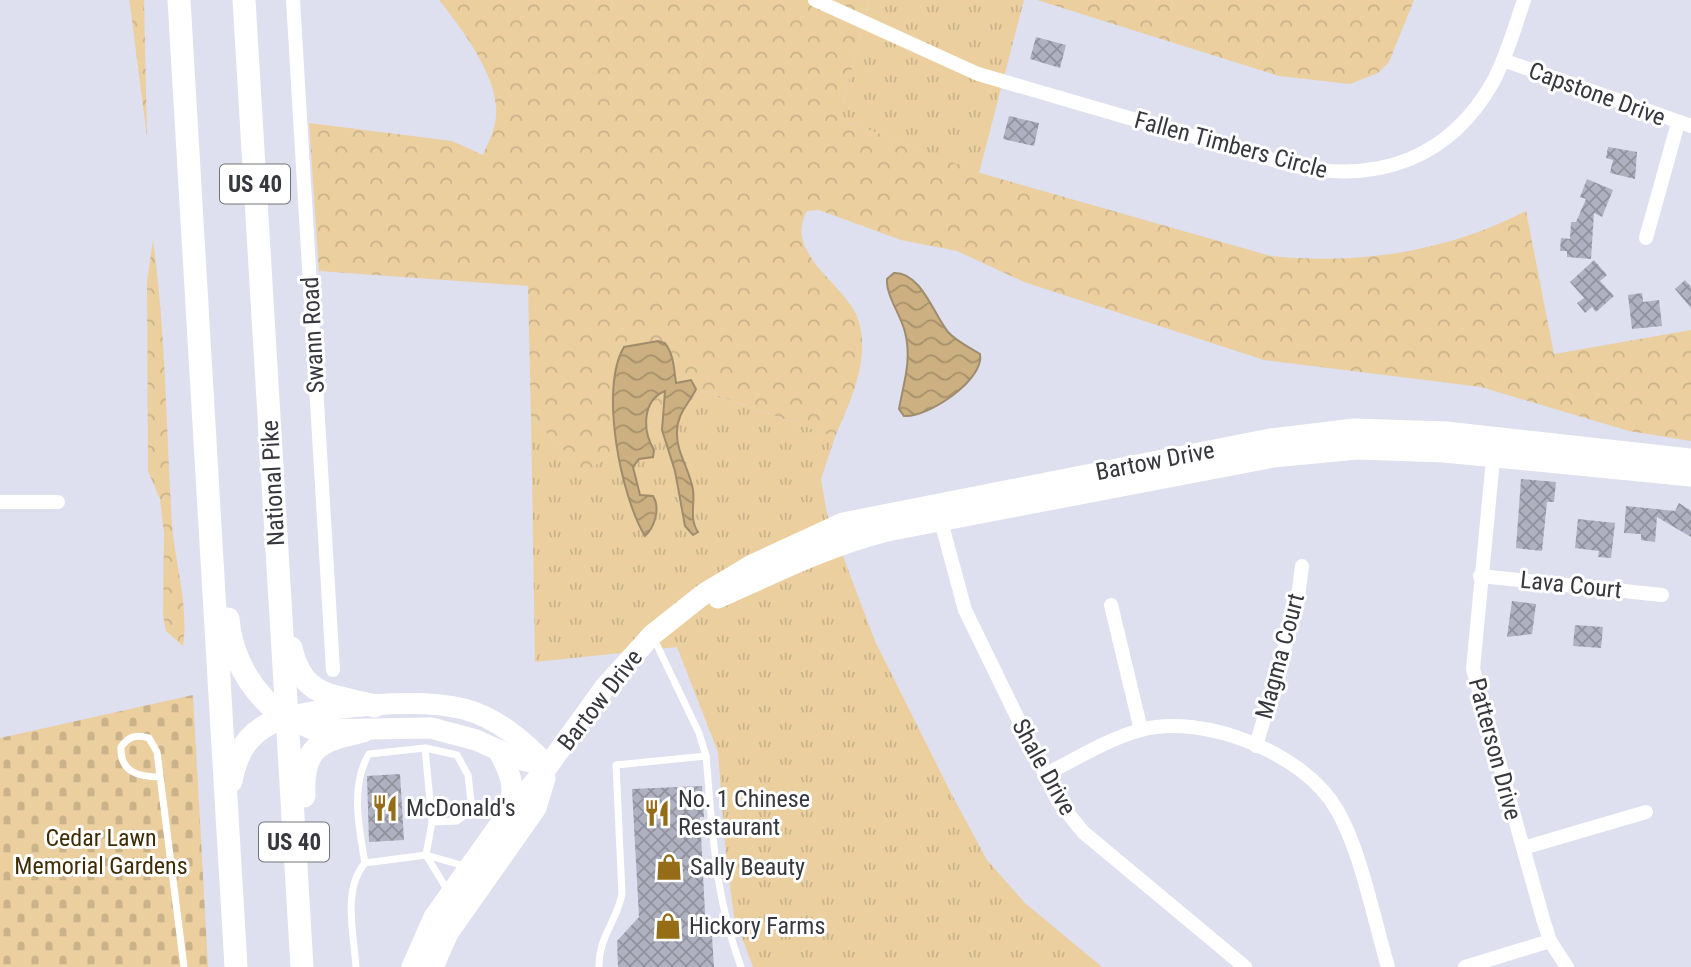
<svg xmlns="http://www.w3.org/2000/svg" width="1691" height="967" font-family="'Roboto Condensed',sans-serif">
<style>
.grass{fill:url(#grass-tufts)}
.forest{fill:url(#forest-crowns)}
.cemetery{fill:url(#cemetery-stones)}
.water{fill:url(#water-waves);stroke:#9f8c6d;stroke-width:2}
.building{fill:url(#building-cross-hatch)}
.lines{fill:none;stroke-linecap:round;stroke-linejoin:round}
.lane{stroke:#fff;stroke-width:7}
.street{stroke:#fff;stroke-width:14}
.secondary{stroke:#fff;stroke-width:21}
.primary{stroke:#fff;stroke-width:23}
.labels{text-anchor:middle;stroke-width:6;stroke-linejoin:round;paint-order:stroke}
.shield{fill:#fff;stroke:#737478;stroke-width:2}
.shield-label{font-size:23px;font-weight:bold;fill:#37383e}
.street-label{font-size:24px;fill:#37383e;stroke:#fff}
.poi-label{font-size:24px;fill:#37383e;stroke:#fff;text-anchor:start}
.park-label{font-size:24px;fill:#412d05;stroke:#fff}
</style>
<defs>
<pattern id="grass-tufts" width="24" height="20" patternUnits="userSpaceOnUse" patternTransform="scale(1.75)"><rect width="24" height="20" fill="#ebcf9f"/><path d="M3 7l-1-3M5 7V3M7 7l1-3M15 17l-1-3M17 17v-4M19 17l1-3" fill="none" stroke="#cab28a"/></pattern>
<pattern id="forest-crowns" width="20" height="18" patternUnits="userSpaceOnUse" patternTransform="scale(1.75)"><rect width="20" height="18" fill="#ebcf9f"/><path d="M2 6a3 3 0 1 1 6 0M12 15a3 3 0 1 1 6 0" fill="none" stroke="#cab28a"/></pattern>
<pattern id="cemetery-stones" width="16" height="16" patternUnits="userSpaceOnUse" patternTransform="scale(1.75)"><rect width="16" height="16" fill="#ebcf9f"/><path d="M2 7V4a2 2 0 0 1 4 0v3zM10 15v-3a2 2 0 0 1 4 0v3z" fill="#cab28a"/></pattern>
<pattern id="water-waves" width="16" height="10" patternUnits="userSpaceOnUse" patternTransform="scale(1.75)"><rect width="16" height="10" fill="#ccb081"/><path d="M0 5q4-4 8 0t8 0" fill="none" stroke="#a6906b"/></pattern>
<pattern id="building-cross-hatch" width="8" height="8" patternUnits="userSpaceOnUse" patternTransform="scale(1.75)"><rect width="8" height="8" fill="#b0b1c0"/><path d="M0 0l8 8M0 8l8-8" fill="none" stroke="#90919d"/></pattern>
</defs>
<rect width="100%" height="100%" fill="#dedfef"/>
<!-- grass -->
<g class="grass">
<polygon points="870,0 1024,0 979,173 839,118"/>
<polygon points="705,391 835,437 821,479 827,514 875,641 952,795 987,860 1025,903 1102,967 753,967 734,916 726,856 718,752 677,647 535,662 531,417 585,472"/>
</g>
<!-- forest -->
<g class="forest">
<polygon points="129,0 144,0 147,137 130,5"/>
<path d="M439,0H870L839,118L980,173L1271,256C1360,265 1446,252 1526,211L1554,354L1691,330V441L1629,431L1481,387L1264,360L1024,282L957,251L901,240L819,210L807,211C782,255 849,285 859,322C870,361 850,402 835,437L705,391L585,472L531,417L528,286L319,271L309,123L452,141L483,155C487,145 493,134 495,123C504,84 463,30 439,0Z"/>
<polygon points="1037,0 1414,0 1389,62 1378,73 1350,84 1279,76"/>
<path d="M153,240C166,334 166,429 172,524C175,564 189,605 183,646L166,631L163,616L164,533L160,499L148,471L147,281Z"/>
</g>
<!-- cemetery -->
<polygon class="cemetery" points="193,695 208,967 0,967 0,738"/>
<!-- water -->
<g class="water">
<path d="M894,273C921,272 934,315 948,332C956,341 970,348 980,354C985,380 927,418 904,416L899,409C904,381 912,360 905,332C901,315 886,296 887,279Z"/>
<path d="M658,341L665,343C674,355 674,369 676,383L691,380L696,389C689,404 677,413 677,432C676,452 690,470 693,490C695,504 689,519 698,532L693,535L685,526L675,471L662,430L665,391C641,401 643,432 654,450L653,457L639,459L633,467L640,495L653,496C661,509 654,528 645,536C621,497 599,388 624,347Z"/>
</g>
<!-- building -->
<g class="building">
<polygon points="1036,37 1066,45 1060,68 1030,59"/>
<polygon points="1009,116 1039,123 1034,146 1003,139"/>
<polygon points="1608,147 1637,152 1635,179 1610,173 1613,160 1606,158"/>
<polygon points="1587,179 1613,190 1602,217 1594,213 1591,259 1567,257 1567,251 1560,251 1561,238 1570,239 1571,222 1576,222 1586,199 1580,197"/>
<polygon points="1594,260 1607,275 1600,281 1614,296 1596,312 1592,307 1585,313 1577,303 1584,298 1570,282"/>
<polygon points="1685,280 1691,287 1691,308 1675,289"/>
<polygon points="1642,293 1643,302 1659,300 1662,326 1632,329 1628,295"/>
<polygon points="1521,479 1556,482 1554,502 1547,502 1542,551 1516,548"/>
<polygon points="1679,503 1691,511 1691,537 1657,517 1655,542 1641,540 1641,534 1624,533 1626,506 1675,511"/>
<polygon points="1578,519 1615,523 1611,558 1598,557 1599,551 1575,548"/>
<polygon points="1512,601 1536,604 1532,634 1507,637"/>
<polygon points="1575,625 1603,627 1601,648 1573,646"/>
<polygon points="400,774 404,840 369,842 367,776"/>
<polygon points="702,786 704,817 700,817 705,913 707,936 712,936 714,967 618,967 617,941 639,917 632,789"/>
</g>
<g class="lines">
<!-- lane -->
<g class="lane">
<polyline points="425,748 432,822 426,855 448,891"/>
<path d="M706,756C713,833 714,894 741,967"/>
<path d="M160,777C138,777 120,772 121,747C129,736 136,734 149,738L157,752L184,967"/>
<path d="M365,863C359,829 350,785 369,754L425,748L457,755L468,775L472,810L457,821L432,822"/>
<path d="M356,967C354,935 342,889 365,863L426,855L468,867"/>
<path d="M599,967C598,938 617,921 622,894L616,765L706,756L699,733L654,639"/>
</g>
<!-- street -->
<g class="street">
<polyline points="293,0 333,670"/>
<path d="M815,0L978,74L1294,166C1379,184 1451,158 1494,80C1507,55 1515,27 1524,0"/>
<polyline points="1503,60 1691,126"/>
<polyline points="1646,238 1678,123"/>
<polyline points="1494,449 1473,669 1543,919 1550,941 1567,967"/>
<polyline points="0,502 58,502"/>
<polyline points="939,514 965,610 1058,801 1083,832 1245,967"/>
<polyline points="1480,576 1662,595"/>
<polyline points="1111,605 1141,730"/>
<polyline points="1256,746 1297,605 1302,566"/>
<path d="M1044,775C1075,760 1107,739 1141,730C1203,713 1305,753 1337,810C1361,851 1374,920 1388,967"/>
<polyline points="1523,848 1646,812"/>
<polyline points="1465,967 1550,941"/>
</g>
<!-- secondary -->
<g class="secondary">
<path d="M718,598C774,573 827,546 887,531L1273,457L1357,449L1444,452L1691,476"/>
<path d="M286,717C334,707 417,697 464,709C498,718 525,742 548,766"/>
<polyline points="286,717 314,730 431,728 476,740 518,759 548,766"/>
<path d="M498,750C510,772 518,789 506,813"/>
<polyline points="412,967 434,917 503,820 548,766 605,687 652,635 705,593 752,565 843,523 1270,439 1354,429 1446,432 1691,459"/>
<polyline points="433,967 448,933 536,808 545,778"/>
</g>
<!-- primary -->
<g class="primary">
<polyline points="179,0 236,967"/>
<polyline points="244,0 302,967"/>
<path d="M228,619C231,658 253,696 286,717"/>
<path d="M291,648C302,697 331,695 375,706"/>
<path d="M231,781C237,747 253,727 286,717"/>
<path d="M304,796C302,746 319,741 363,731"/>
</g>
</g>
<!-- icons -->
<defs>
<symbol id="restaurant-bare" viewBox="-9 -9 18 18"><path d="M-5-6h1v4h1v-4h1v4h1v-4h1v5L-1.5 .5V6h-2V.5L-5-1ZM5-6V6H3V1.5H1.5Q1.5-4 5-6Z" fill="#956d17" stroke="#fff" stroke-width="2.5" paint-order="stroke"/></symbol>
<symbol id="shop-bare" viewBox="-9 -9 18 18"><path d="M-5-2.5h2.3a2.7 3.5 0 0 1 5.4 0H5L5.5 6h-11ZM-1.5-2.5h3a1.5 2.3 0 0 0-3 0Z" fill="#956d17" stroke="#fff" stroke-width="2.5" paint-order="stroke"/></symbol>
</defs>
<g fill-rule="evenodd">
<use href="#restaurant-bare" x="366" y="789" width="38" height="38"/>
<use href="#restaurant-bare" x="638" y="794" width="38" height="38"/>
<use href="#shop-bare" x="650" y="848" width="38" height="38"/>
<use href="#shop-bare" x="649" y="907" width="38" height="38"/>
</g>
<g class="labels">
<!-- shield labels -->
<g class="shield">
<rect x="220" y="164.5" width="70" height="39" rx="5"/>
<rect x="259" y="822.5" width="70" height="39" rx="5"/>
</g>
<g class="shield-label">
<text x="255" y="192">US 40</text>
<text x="294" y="850">US 40</text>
</g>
<!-- street labels -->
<g class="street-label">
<text transform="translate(1597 94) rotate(20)" y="8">Capstone Drive</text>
<text transform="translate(1231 145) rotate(15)" y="8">Fallen Timbers Circle</text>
<text transform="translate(313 335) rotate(-93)" y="8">Swann Road</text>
<text transform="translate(1155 461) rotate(-11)" y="8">Bartow Drive</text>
<text transform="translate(273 483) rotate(-93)" y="8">National Pike</text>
<text transform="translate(1571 585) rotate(6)" y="8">Lava Court</text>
<text transform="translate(1280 656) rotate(-75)" y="8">Magma Court</text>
<text transform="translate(600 700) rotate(-52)" y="8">Bartow Drive</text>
<text transform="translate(1495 749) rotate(75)" y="8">Patterson Drive</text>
<text transform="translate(1044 767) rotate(61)" y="8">Shale Drive</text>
</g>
<!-- poi labels -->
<g class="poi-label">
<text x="678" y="807">No. 1 Chinese<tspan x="678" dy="28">Restaurant</tspan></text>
<text x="406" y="816">McDonald's</text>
<text x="690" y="875">Sally Beauty</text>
<text x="689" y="934">Hickory Farms</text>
</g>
<!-- park labels -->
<g class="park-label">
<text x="101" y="846">Cedar Lawn<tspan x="101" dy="28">Memorial Gardens</tspan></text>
</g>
</g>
</svg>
